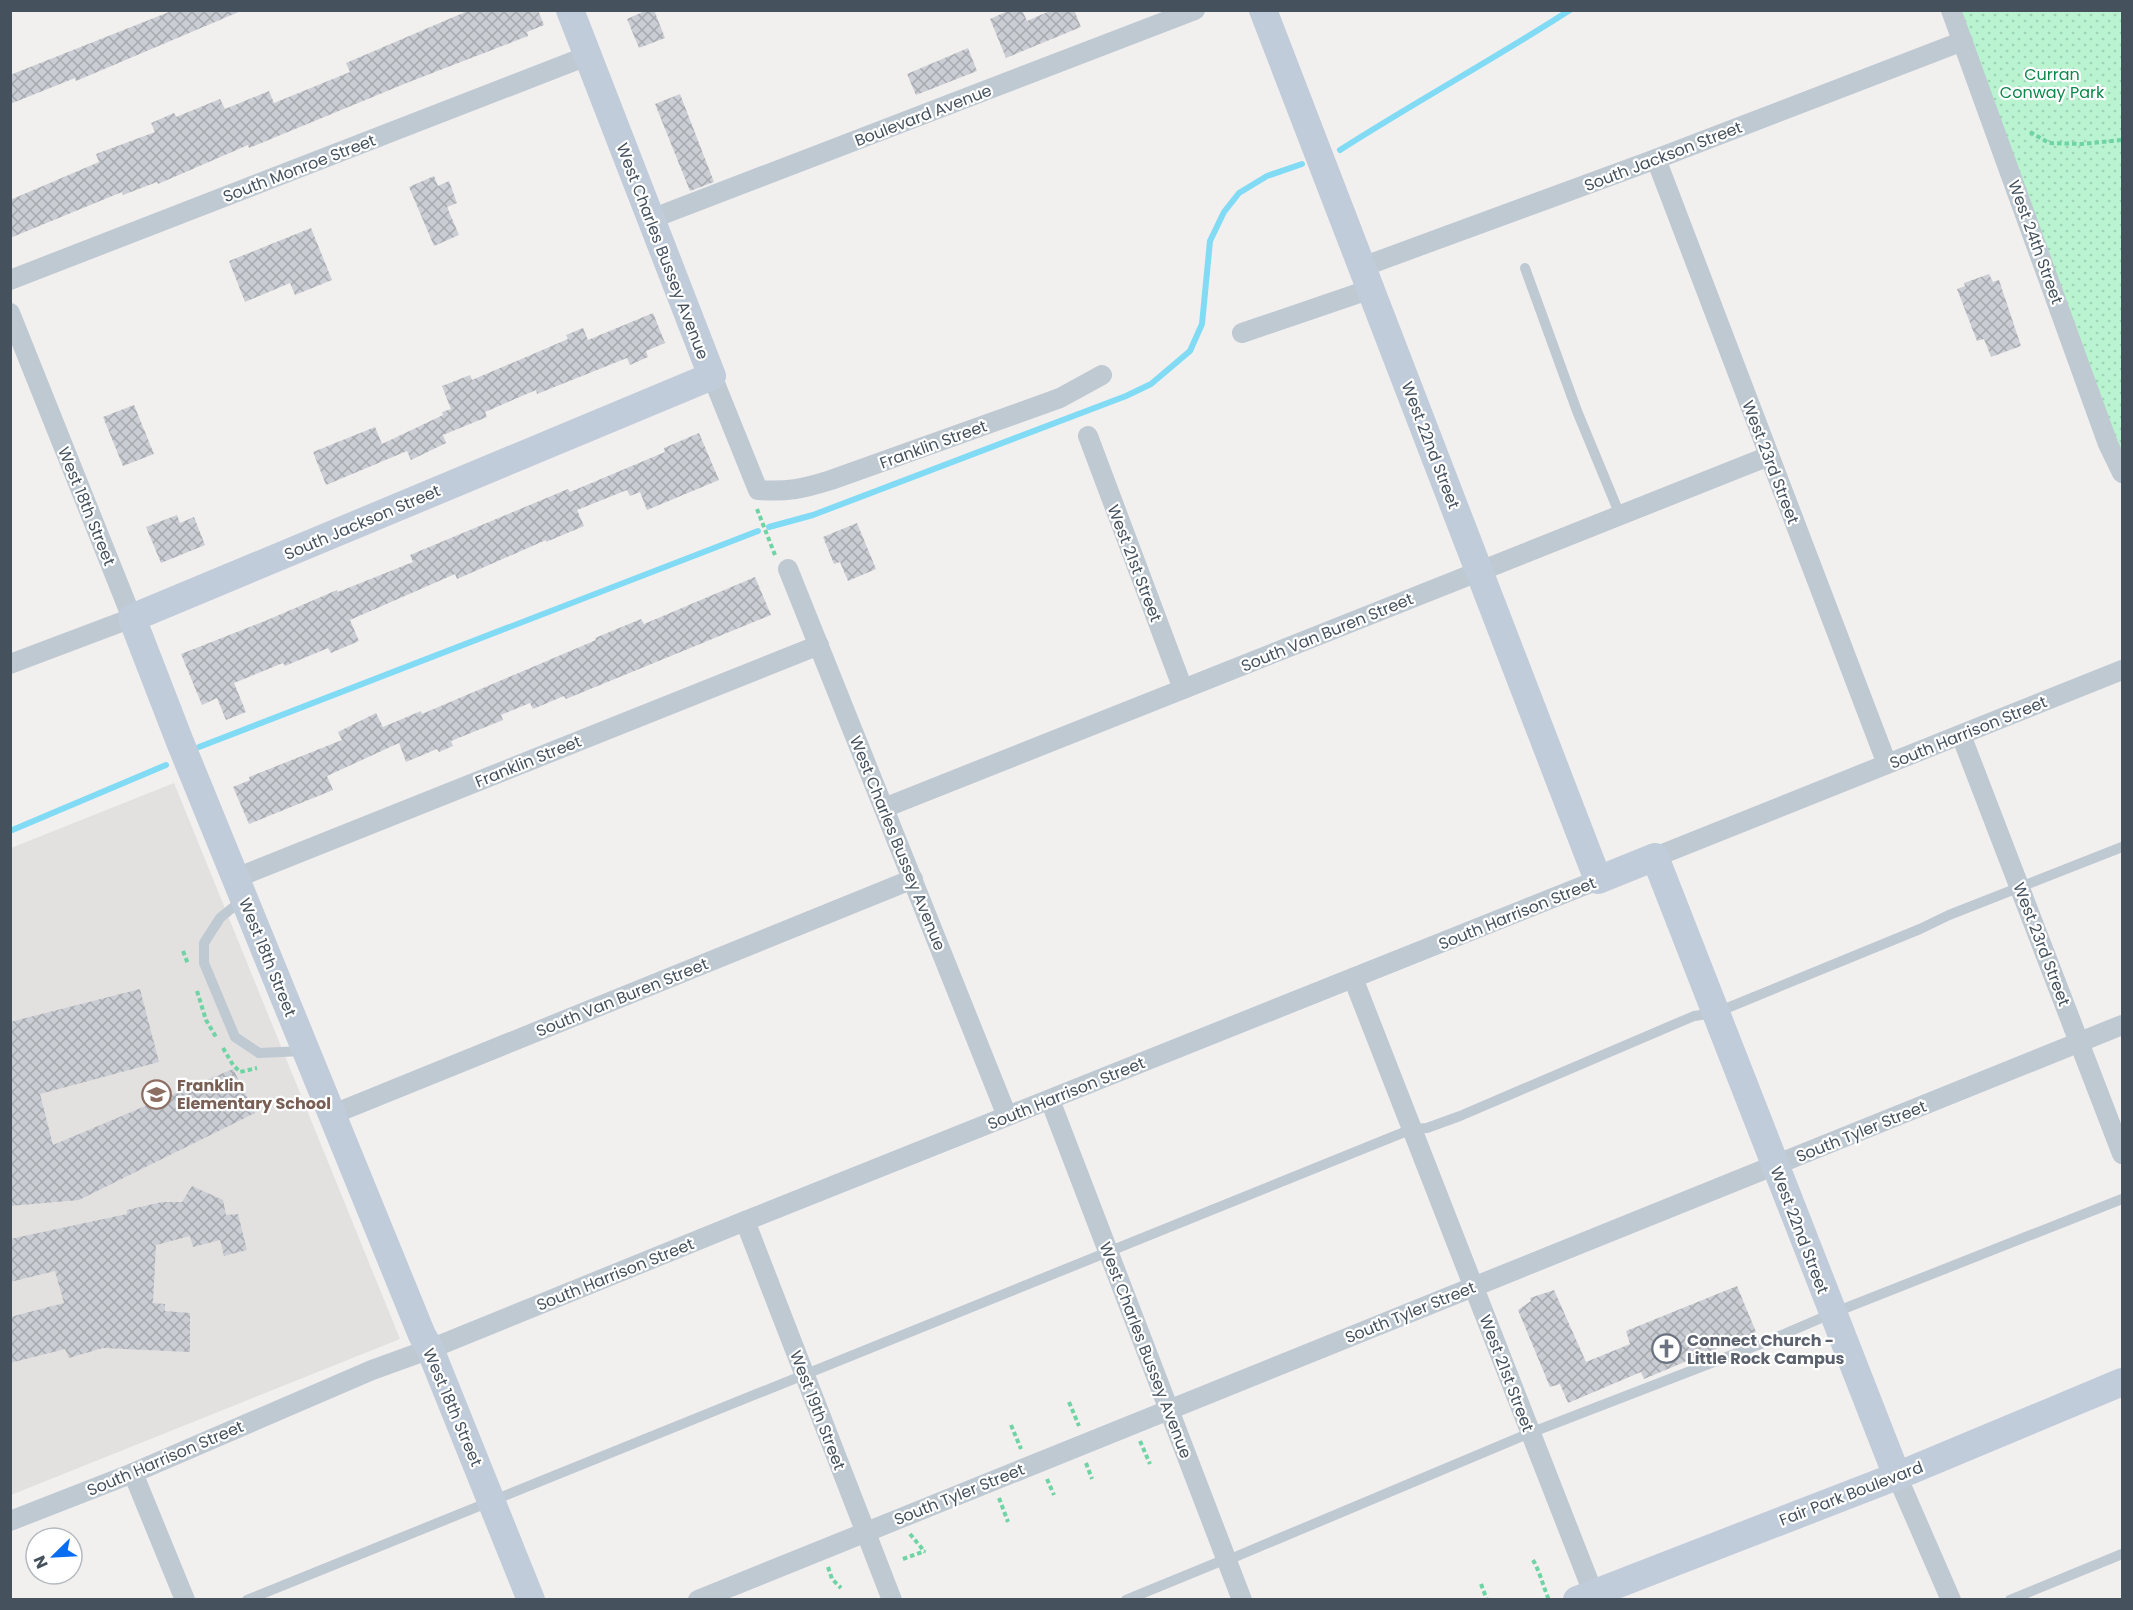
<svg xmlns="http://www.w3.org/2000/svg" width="2133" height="1610" font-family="Poppins,sans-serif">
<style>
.education{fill:#e3e0e0}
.park{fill:url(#park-dots)}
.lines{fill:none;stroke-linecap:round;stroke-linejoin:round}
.stream{stroke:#82dbf4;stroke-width:6}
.building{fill:url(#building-cross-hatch)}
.path{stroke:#6ed4a3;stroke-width:4;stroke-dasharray:4.5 3;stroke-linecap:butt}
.lane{stroke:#bec9d2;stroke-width:10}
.street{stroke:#bec9d2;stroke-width:20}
.secondary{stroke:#c0ccda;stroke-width:28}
.labels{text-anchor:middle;stroke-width:4.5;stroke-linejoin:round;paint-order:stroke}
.park-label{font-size:16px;fill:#0e874b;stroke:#fff}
.street-label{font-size:16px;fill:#45525e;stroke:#fff}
.education-label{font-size:16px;font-weight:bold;fill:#785e54;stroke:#fff;text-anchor:start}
.worship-label{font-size:16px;font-weight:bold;fill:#5b616d;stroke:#fff;text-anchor:start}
</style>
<defs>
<pattern id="park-dots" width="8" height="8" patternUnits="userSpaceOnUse" patternTransform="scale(1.5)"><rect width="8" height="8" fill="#b9f3d0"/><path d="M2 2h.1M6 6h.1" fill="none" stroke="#a0d2b5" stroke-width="1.8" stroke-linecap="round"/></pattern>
<pattern id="building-cross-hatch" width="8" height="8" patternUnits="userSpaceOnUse" patternTransform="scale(1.5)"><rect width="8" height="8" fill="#caced4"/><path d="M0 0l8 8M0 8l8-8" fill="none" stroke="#a6aaaf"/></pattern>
</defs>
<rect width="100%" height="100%" fill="#f2efef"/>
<!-- education -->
<polygon class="education" points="174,783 400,1339 11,1495 11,848"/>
<!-- park -->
<polygon class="park" points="1953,11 2122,11 2122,473"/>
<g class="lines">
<!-- stream -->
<g class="stream">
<path d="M1340,150C1415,102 1494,59 1570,10"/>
<polyline points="769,527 813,515 1126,396 1151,384 1190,351 1202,324 1210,241 1224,212 1239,193 1267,176 1302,164"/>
<polyline points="199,747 758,531"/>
<polyline points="10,831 166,765"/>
</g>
</g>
<!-- building -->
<g class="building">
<polygon points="174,10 241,11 76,81 75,78 10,104 10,75"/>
<polygon points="470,10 538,10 544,25 527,32 528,36 409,82 249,148 248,145 158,184 157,182 123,195 122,192 10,238 10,200 99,162 96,154 155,132 151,123 174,113 176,117 220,99 225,109 269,91 274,103 350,72 346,63"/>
<polygon points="647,10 654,10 665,38 639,48 627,19"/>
<polygon points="1010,10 1022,10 1027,21 1052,10 1074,10 1081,27 1006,58 990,19"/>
<polygon points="968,48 977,71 916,95 907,74"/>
<polygon points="680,94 714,182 690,191 655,104"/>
<polygon points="434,176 438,186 449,181 457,203 447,207 459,235 434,246 409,187"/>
<polygon points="311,228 332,280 295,295 290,283 245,302 229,261"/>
<polygon points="1989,274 1993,282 1999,280 2021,346 1991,357 1984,339 1977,341 1957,289 1965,286 1964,283"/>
<polygon points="653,313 665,343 646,351 648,357 630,365 627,358 537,394 536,390 485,412 487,417 443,435 446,443 411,460 407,451 326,485 313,452 375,427 382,444 443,415 442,412 451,409 442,386 470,375 472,380 568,339 566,335 583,328 588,340"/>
<polygon points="134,405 154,454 123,466 103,417"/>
<polygon points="699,433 719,480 647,510 640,492 630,496 627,490 577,510 584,526 546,542 546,540 457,579 455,574 350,620 359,641 331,653 328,648 285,666 283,663 234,683 246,712 226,720 217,698 202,705 181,654 265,621 337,590 338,592 413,562 410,555 568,489 570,492 665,452 664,448"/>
<polygon points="177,515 180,523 194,517 205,545 161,563 146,527"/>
<polygon points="857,523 876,569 848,581 840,562 834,564 823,537"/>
<polygon points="755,577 771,615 566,699 564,696 533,709 530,703 501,715 503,720 451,741 453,746 439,752 437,749 406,762 399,743 327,776 333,790 249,824 233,787 250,780 249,777 342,740 338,732 376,713 383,727 421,711 422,714 596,640 595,638 641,619 644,624"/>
<polygon points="140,989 159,1062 40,1094 53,1145 233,1069 255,1113 79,1200 10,1206 10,1022"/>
<polygon points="192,1186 223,1200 226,1215 238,1214 247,1250 224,1256 220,1240 193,1247 190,1236 156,1245 153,1303 165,1304 165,1311 190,1313 190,1352 103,1348 69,1358 65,1349 10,1363 10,1317 64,1303 55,1271 10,1282 10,1239 127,1214 127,1210 162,1202 182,1202"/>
<polygon points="1737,1286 1756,1332 1644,1379 1641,1372 1568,1403 1560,1384 1550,1387 1518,1310 1531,1301 1530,1298 1554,1290 1586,1362 1630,1344 1626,1331"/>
</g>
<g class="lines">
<!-- path -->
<g class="path">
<polyline points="2030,132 2049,143 2082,144 2122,140"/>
<polyline points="757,509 775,555"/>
<polyline points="183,951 188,964"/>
<polyline points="197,991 206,1020 216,1037"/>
<polyline points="223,1048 233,1065 240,1072 257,1068"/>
<polyline points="1069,1402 1079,1426"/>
<polyline points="1011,1425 1021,1449"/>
<polyline points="1140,1441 1150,1464"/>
<polyline points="1086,1463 1092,1479"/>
<polyline points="1047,1479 1054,1495"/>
<polyline points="999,1498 1008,1522"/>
<polyline points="910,1534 925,1552"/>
<polyline points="903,1559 925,1551"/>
<path d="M1533,1560C1540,1572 1543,1586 1549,1600"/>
<polyline points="828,1567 832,1579 841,1588"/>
<polyline points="1481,1584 1487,1600"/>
</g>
<!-- lane -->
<g class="lane">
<polyline points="1525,268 1577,411 1620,515"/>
<polyline points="242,900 220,918 204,943 204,963 235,1037 259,1053 303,1051"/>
<polyline points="247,1600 1412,1129 1427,1128 1460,1116 1694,1016 1715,1013 1920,929 1949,915 2122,847"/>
<polyline points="1126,1600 1226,1559 1235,1557 1530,1433 1763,1343 1833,1313 2122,1199"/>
<polyline points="2010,1600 2122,1554"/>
</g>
<!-- street -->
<g class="street">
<polyline points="1951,10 2108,444 2122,473"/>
<polyline points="1656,159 1887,764"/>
<polyline points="651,219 1195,10"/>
<polyline points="1362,267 1656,159 1963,41"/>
<polyline points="10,280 587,56"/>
<polyline points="10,313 132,618 10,664"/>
<polyline points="1242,333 1371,289"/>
<path d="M712,376L758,490C788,492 802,489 831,480L1060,398L1102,375"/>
<polyline points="1088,436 1183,689"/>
<polyline points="788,569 1007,1116"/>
<polyline points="1961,735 2122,1154"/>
<polyline points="884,808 1769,456"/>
<polyline points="1655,857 2122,670"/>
<polyline points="236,878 819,645"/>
<polyline points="1353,978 1596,1600"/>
<polyline points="1050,1100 1242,1600"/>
<polyline points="331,1115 913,879"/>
<polyline points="745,1221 892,1600"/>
<polyline points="133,1473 185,1600"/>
<polyline points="1897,1476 1951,1600"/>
<polyline points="10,1521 133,1473 372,1370 430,1349 745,1221 1598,880"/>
<polyline points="698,1600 2122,1025"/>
</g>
<!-- secondary -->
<g class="secondary">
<polyline points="1263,10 1598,880 1655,857 1897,1476"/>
<polyline points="531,1600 430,1349 422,1335 180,742 132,618 712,376 570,10"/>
<polyline points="1577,1600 1897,1476 2122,1382"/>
</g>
</g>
<!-- icons -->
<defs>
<symbol id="school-ring" viewBox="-11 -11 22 22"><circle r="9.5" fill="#fff" stroke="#8d6e63" stroke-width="1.5"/><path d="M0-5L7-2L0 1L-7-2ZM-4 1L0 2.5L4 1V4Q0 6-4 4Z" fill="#8d6e63"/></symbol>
<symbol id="church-ring" viewBox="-11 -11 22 22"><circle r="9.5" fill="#fff" stroke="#6b7280" stroke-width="1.5"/><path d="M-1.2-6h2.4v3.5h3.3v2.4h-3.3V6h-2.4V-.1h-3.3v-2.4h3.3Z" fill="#6b7280"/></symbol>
</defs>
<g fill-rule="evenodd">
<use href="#school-ring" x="140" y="1078" width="33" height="33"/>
<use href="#church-ring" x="1650" y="1332" width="33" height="33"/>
</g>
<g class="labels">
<!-- park labels -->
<g class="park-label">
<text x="2052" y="80">Curran<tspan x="2052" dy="18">Conway Park</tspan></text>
</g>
<!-- street labels -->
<g class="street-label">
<text transform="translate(923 115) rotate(-21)" y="6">Boulevard Avenue</text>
<text transform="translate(1663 156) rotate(-21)" y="6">South Jackson Street</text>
<text transform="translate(299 168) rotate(-21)" y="6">South Monroe Street</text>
<text transform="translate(2036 242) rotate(70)" y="6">West 24th Street</text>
<text transform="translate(663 251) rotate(69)" y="6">West Charles Bussey Avenue</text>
<text transform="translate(933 444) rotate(-20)" y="6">Franklin Street</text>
<text transform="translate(1431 445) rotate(69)" y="6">West 22nd Street</text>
<text transform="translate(1771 462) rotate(69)" y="6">West 23rd Street</text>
<text transform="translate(87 506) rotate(68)" y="6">West 18th Street</text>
<text transform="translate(362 522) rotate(-23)" y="6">South Jackson Street</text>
<text transform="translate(1135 563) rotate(69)" y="6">West 21st Street</text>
<text transform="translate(1327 632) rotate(-22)" y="6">South Van Buren Street</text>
<text transform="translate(1968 732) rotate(-22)" y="6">South Harrison Street</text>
<text transform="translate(528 761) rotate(-22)" y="6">Franklin Street</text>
<text transform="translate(898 843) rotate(68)" y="6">West Charles Bussey Avenue</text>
<text transform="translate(1517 913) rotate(-22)" y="6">South Harrison Street</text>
<text transform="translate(2042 944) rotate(69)" y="6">West 23rd Street</text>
<text transform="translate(268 957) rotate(68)" y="6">West 18th Street</text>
<text transform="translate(622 997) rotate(-22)" y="6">South Van Buren Street</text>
<text transform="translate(1066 1093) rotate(-22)" y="6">South Harrison Street</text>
<text transform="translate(1861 1131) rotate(-22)" y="6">South Tyler Street</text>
<text transform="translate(1800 1230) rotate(69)" y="6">West 22nd Street</text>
<text transform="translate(615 1274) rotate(-22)" y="6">South Harrison Street</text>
<text transform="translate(1410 1312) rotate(-22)" y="6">South Tyler Street</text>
<text transform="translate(1146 1350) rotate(69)" y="6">West Charles Bussey Avenue</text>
<text transform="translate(1507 1373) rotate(69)" y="6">West 21st Street</text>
<text transform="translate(453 1407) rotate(67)" y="6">West 18th Street</text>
<text transform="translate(818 1410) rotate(69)" y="6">West 19th Street</text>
<text transform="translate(165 1458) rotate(-23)" y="6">South Harrison Street</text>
<text transform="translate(1851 1493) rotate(-21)" y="6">Fair Park Boulevard</text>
<text transform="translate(959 1494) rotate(-22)" y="6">South Tyler Street</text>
</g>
<!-- education labels -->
<g class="education-label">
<text x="177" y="1091">Franklin<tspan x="177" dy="18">Elementary School</tspan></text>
</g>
<!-- worship labels -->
<g class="worship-label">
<text x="1687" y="1346">Connect Church -<tspan x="1687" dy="18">Little Rock Campus</tspan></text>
</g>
</g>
<!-- border -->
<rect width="2133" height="1610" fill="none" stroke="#45525e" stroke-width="24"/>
<!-- north arrow -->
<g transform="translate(54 1556) rotate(246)"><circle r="28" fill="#ffffff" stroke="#b5babf" stroke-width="1.5"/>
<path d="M0-4.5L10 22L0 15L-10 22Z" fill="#096df2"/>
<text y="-9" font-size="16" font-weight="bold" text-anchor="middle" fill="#45525e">N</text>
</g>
</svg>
